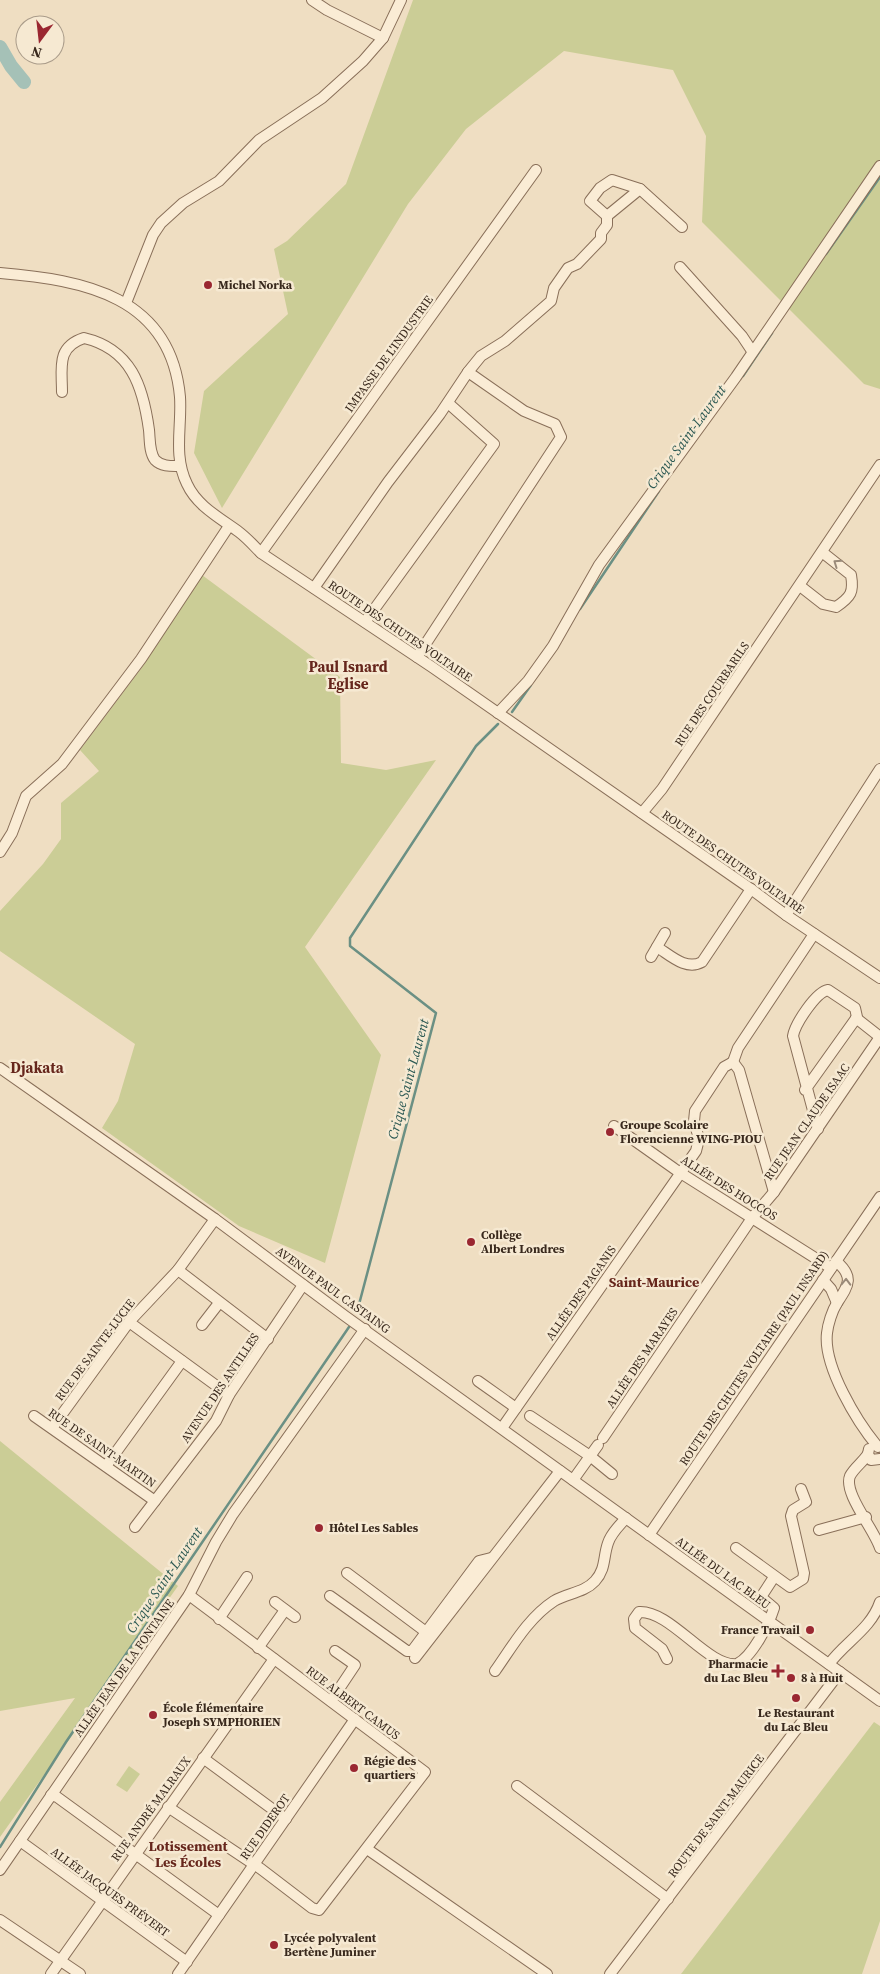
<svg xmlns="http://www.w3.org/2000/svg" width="880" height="1974" font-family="'Source Serif 4',serif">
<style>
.green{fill:#cbcd96}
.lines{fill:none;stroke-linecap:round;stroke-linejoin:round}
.stream{stroke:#6b9084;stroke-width:2.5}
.river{stroke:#a5c1b7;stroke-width:14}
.minor-casing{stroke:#896f59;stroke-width:12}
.minor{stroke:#faecd5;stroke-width:10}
.oneway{stroke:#9a8a79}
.poi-dot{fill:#9a2731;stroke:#f6e9d2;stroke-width:2}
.labels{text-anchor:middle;stroke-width:5;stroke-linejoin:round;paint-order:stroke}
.poi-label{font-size:12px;font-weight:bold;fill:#39291d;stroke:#f6e9d2;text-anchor:start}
.street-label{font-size:12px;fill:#39291d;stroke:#f6e9d2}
.water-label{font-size:14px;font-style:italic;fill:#2c5953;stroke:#f6e9d2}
.neighbourhood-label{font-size:14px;font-weight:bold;fill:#66261c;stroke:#f6e9d2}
.quarter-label{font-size:15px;font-weight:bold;fill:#66261c;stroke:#f6e9d2}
</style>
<rect width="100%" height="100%" fill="#efdec2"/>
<!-- green -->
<g class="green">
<polygon points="413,0 880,0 880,389 864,384 702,222 706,136 673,70 564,51 466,129 408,204 222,508 194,453 204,391 288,314 274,249 287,241 346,184"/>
<polygon points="202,575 340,677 341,763 386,770 436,760 305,947 381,1055 325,1263 239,1226 102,1128 118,1101 135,1044 0,951 0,911 43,864 61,839 61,803 99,771 80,750 143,666"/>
<polygon points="0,1441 178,1586 0,1837 0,1802 75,1698 0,1711"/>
<polygon points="874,1722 880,1726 880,1921 862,1974 681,1974"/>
<polygon points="129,1766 140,1774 127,1792 116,1785"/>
</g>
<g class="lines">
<!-- stream -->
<g class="stream">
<polyline points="826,254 880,177"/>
<polyline points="743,376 772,333"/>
<polyline points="580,609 659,491"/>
<polyline points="512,712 531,685"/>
<polyline points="357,1312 436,1013 350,946 350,938 476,746 498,724"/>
<polyline points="0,1847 66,1742 349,1327"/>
</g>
<!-- river -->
<polyline class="river" points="0,47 11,66 24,82"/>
<defs>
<g id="minor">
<polyline points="312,0 327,10 383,38"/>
<polyline points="607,216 590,201 600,188 612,180 640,189 682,227"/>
<polyline points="680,267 742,336 752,351"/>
<path d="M0,273C84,280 171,296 180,397C182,426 173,456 187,484C197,506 220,518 239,532C247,538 254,546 261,553L432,667L751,889L786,915L880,978"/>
<polyline points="126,303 153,235 161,223 183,203 219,181 259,140 322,98 363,61 383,38 401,0"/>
<path d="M62,392C62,368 56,347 84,338C131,349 143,386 149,430C150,439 149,452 155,460C162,467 172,466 180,466"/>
<polyline points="261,553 536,170"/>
<path d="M800,586L823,604L836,607C851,597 854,592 851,575L822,552"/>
<polyline points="314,588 388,482 440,414 468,372"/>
<polyline points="365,622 494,444 448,403"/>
<polyline points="417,657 561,437 555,424 524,411 468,372 481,356 505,341 551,301 554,288 568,268 577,264 601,239 601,233 607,225 607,216 640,189"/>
<polyline points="498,713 528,681 553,646 599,565 736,377 880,166"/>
<polyline points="642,813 662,789 880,465"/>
<polyline points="0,852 12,833 26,796 62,764 141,659 229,526"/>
<polyline points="786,915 880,769"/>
<path d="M657,947C670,955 686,971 702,962L751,889"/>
<polyline points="651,957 665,933"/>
<polyline points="856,1018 880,1037"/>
<polyline points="733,1062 738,1048 814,934"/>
<polyline points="733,1062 739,1070 774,1192"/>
<polyline points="0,1068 215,1219 345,1316 880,1701"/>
<path d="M805,1090L857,1017L855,1008L828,990C816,992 795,1024 793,1036L818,1129"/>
<polyline points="614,1126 679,1172 831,1268"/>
<path d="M836,1261C855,1277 848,1286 837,1303C832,1311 828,1324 827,1333C823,1366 857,1422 878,1447"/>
<polyline points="178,1270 268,1339"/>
<polyline points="823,1280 831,1289 837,1303"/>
<polyline points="129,1322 229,1395"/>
<polyline points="202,1325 219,1303"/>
<polyline points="478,1381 516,1408"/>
<polyline points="34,1416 155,1501"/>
<polyline points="530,1416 590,1456 612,1474"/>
<polyline points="52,1428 129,1322 178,1270 215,1219"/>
<polyline points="502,1428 696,1151 699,1139 694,1121 695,1111 724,1067 733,1062"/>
<polyline points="603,1438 752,1218 774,1192 880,1037"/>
<polyline points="869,1449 868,1454 871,1460 880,1459"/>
<path d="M868,1454C863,1462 854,1468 850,1476C843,1493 874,1529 880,1548"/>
<polyline points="106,1466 182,1361"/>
<polyline points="573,1480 598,1445"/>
<polyline points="135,1527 216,1421 229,1395 303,1285"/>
<polyline points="819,1530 866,1517"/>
<polyline points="649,1535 880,1197"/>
<polyline points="736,1548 790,1587 803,1579 804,1573 791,1516 793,1510 806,1502 801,1489"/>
<polyline points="347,1573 426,1632"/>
<polyline points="330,1596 407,1651 412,1651 479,1561 491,1558"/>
<polyline points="275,1602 295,1617"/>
<polyline points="219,1619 247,1577"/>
<polyline points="258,1648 285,1610"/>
<polyline points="415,1658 560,1471"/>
<path d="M667,1659L662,1649L635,1628L634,1619L639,1612C671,1610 708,1668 737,1664C752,1657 769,1624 774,1608L761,1597L774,1577"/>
<path d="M829,1664C845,1642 871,1629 880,1602"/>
<path d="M495,1671C512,1647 528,1618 554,1601C567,1593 584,1593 595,1581C606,1569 603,1557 608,1543C611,1533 620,1525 626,1518"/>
<polyline points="331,1701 355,1665 335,1651"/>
<polyline points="203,1758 286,1819"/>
<polyline points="517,1786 668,1899"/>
<polyline points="51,1795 57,1797 219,1915"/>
<polyline points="168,1807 261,1869 312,1908 319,1910 425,1772 189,1595"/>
<polyline points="20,1841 187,1962"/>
<polyline points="367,1849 547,1974"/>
<polyline points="0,1870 189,1595 216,1542 233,1514 365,1329"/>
<polyline points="0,1920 80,1974"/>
<polyline points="51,1974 274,1659"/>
<polyline points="178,1974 355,1719"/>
<polyline points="610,1974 840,1672"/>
</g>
</defs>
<!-- minor casing -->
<use href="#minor" class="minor-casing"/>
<!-- minor -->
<use href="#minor" class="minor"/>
</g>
<!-- one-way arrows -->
<defs><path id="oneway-chevron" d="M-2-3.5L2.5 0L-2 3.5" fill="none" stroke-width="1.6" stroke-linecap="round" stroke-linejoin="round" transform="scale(1.25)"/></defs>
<g class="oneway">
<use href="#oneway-chevron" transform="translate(837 563) rotate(-145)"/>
<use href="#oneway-chevron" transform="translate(846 1282) rotate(-89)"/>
</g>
<!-- markers -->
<g class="poi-dot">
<circle cx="208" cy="285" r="5"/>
<circle cx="610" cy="1132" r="5"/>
<circle cx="471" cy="1242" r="5"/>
<circle cx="319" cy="1528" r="5"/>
<circle cx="810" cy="1630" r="5"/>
<path d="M775.5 1663.5h5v5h5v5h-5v5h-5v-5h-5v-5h5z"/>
<circle cx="791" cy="1678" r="5"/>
<circle cx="796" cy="1698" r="5"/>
<circle cx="153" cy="1715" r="5"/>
<circle cx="354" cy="1768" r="5"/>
<circle cx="274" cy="1945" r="5"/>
</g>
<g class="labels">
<!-- poi labels -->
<g class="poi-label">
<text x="218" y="289">Michel Norka</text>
<text x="620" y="1129">Groupe Scolaire<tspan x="620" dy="14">Florencienne WING-PIOU</tspan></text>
<text x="481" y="1239">Collège<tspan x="481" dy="14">Albert Londres</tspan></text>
<text x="329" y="1532">Hôtel Les Sables</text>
<text x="800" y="1634" text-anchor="end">France Travail</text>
<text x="768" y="1668" text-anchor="end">Pharmacie<tspan x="768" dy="14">du Lac Bleu</tspan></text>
<text x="801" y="1682">8 à Huit</text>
<text x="163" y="1712">École Élémentaire<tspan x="163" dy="14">Joseph SYMPHORIEN</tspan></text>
<text x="796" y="1717" text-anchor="middle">Le Restaurant<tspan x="796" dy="14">du Lac Bleu</tspan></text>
<text x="364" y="1765">Régie des<tspan x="364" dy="14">quartiers</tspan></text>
<text x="284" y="1942">Lycée polyvalent<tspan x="284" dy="14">Bertène Juminer</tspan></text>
</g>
<!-- street labels -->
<g class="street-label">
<text transform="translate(389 354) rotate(-54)" y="4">IMPASSE DE L'INDUSTRIE</text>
<text transform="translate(400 631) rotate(34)" y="4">ROUTE DES CHUTES VOLTAIRE</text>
<text transform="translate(712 694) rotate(-56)" y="4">RUE DES COURBARILS</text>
<text transform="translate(733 862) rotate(35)" y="4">ROUTE DES CHUTES VOLTAIRE</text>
<text transform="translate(807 1122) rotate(-55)" y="4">RUE JEAN CLAUDE ISAAC</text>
<text transform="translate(729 1188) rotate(32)" y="4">ALLÉE DES HOCCOS</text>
<text transform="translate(333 1290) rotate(36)" y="4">AVENUE PAUL CASTAING</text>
<text transform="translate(581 1293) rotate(-55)" y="4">ALLÉE DES PAGANIS</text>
<text transform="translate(95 1350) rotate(-53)" y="4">RUE DE SAINTE-LUCIE</text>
<text transform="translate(642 1358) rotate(-56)" y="4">ALLÉE DES MARAYES</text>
<text transform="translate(754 1358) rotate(-56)" y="4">ROUTE DES CHUTES VOLTAIRE (PAUL INSARD)</text>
<text transform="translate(220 1388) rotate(-56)" y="4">AVENUE DES ANTILLES</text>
<text transform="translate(102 1448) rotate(35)" y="4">RUE DE SAINT-MARTIN</text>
<text transform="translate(723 1573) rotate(36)" y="4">ALLÉE DU LAC BLEU</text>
<text transform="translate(124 1668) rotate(-55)" y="4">ALLÉE JEAN DE LA FONTAINE</text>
<text transform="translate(353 1703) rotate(37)" y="4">RUE ALBERT CAMUS</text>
<text transform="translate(151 1809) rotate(-54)" y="4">RUE ANDRÉ MALRAUX</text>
<text transform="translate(716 1816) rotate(-53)" y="4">ROUTE DE SAINT-MAURICE</text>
<text transform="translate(265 1827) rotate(-55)" y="4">RUE DIDEROT</text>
<text transform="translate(110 1892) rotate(36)" y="4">ALLÉE JACQUES PRÉVERT</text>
</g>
<!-- water labels -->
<g class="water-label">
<text transform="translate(686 437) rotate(-54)" y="5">Crique Saint-Laurent</text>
<text transform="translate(408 1079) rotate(-75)" y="5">Crique Saint-Laurent</text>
<text transform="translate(164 1580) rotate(-56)" y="5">Crique Saint-Laurent</text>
</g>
<!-- neighbourhood labels -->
<g class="neighbourhood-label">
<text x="654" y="1287">Saint-Maurice</text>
<text x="188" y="1851">Lotissement<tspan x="188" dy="16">Les Écoles</tspan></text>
</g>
<!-- quarter labels -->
<g class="quarter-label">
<text x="348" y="672">Paul Isnard<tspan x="348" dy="17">Eglise</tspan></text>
<text x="37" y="1073">Djakata</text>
</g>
</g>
<!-- north arrow -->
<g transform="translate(40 40) rotate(195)"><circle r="24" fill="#f6e9d2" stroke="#aa9c8a"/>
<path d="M0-4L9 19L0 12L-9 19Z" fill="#9a2731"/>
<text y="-8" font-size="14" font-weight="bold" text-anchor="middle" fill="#39291d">N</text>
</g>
</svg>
